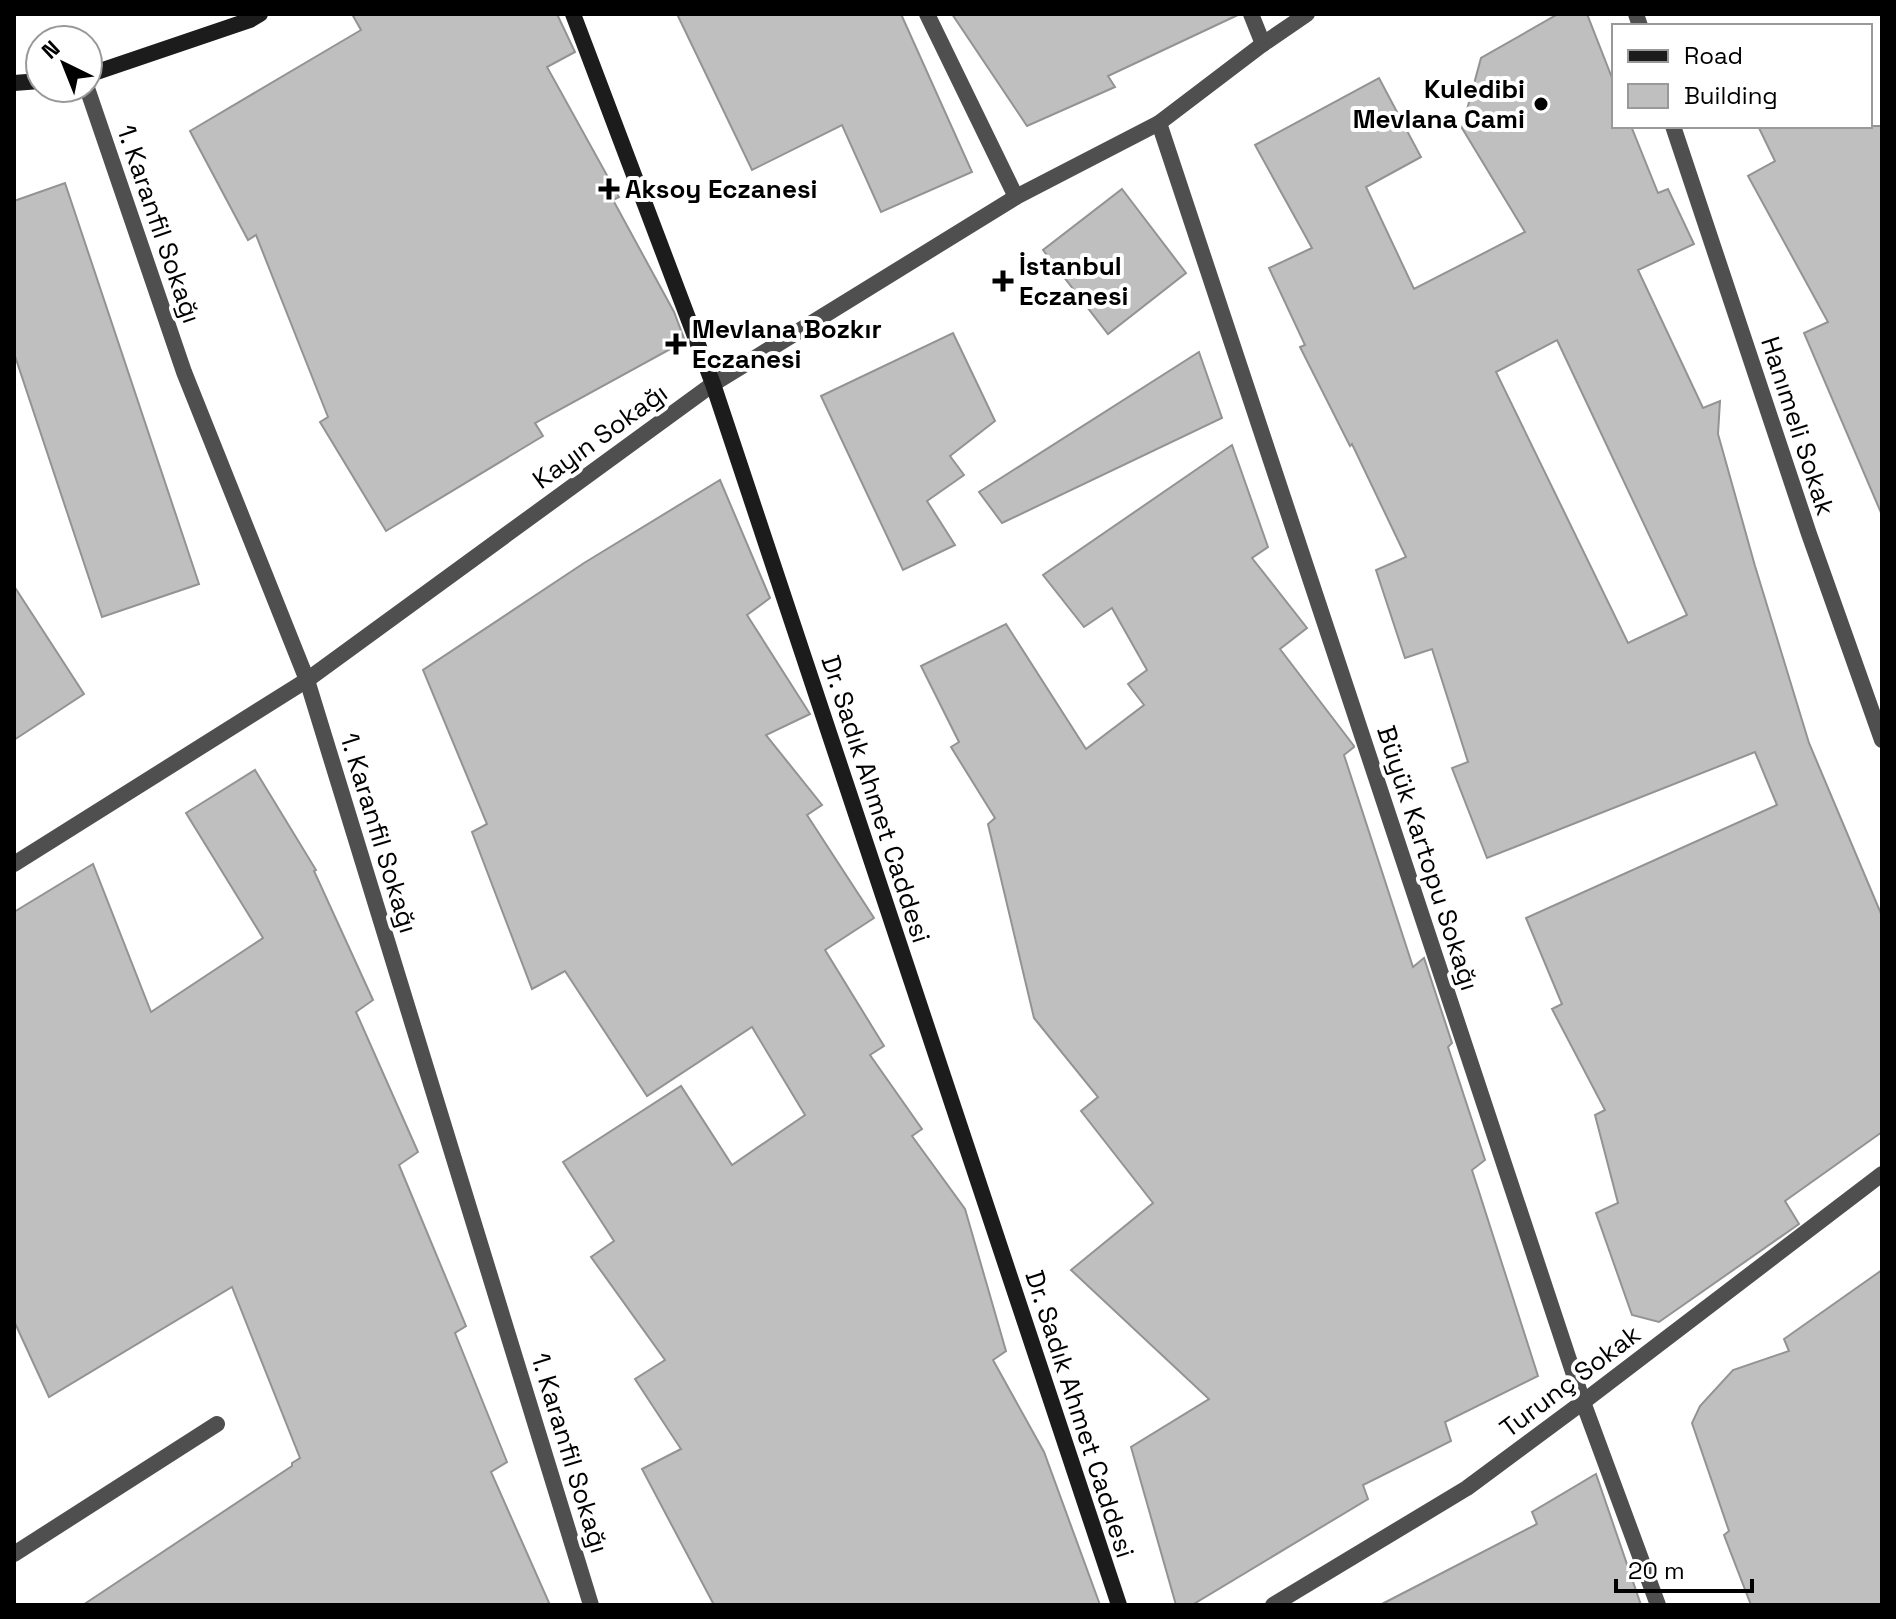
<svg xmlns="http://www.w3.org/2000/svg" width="1896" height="1619" font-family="'Space Grotesk',sans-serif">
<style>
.building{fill:#bfbfbf;stroke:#939393;stroke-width:2;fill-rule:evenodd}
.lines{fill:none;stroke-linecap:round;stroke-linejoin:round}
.lane{stroke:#4f4f4f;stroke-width:16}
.street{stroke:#4f4f4f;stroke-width:16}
.secondary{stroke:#1c1c1c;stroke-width:16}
.poi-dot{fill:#000;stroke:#fff;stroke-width:3}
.labels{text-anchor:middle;stroke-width:8;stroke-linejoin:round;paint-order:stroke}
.poi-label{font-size:26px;font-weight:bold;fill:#000;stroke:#fff;text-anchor:start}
.street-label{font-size:26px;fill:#000;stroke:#fff}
</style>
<rect width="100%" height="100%" fill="#fff"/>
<!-- building -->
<g class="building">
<polygon points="352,14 557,14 575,52 547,67 619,197 613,200 674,312 685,341 535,423 543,436 386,531 320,422 328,417 256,235 248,240 190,131 361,30"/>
<polygon points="677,14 901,14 972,172 881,212 842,125 752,170"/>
<polygon points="952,14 1240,14 1108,76 1115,87 1027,126"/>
<path d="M1558,14H1587L1614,83V126H1631L1658,193L1668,189L1694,244L1638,270L1703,408L1720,401L1718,434L1755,566L1809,743L1882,916V1132L1785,1201L1799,1224L1659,1322L1632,1315L1596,1213L1618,1203L1595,1115L1605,1110L1552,1009L1562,1004L1526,918L1777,805L1755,752L1487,858L1452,768L1468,762L1432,649L1405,658L1376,570L1406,557L1352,444L1350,446L1300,347L1305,345L1269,268L1312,248L1255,145L1379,78L1421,157L1366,187L1414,289L1525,232L1462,128L1481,58ZM1557,340L1687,615L1628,643L1496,372Z"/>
<polygon points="1758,126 1882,126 1882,515 1804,333 1828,322 1748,176 1775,161"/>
<polygon points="65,183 199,584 102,617 14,353 14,201"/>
<polygon points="1122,189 1186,273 1108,334 1043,250"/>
<polygon points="953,333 995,421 950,456 964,475 927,501 955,545 903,570 821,396"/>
<polygon points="1199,352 1222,418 1002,523 979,492"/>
<polygon points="1232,445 1268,547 1252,558 1307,628 1280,649 1354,746 1354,747 1344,755 1413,967 1424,958 1452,1043 1448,1047 1485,1160 1472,1170 1538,1376 1445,1422 1451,1441 1363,1485 1368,1499 1192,1605 1176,1605 1131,1447 1209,1399 1071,1270 1153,1203 1081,1111 1098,1097 1034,1018 988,824 995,818 951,747 959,742 921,666 1006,624 1086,749 1144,705 1128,684 1147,670 1112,608 1084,627 1043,575"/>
<polygon points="720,480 770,598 747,615 810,714 766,735 822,805 807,815 874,918 825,950 884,1046 870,1055 922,1129 912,1136 965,1209 1006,1351 993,1360 1044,1452 1100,1605 714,1605 642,1469 681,1449 635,1379 665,1360 591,1257 614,1241 563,1162 681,1086 732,1165 805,1115 752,1027 647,1096 565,971 532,989 472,832 487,824 423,670 584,563"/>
<polygon points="14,586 84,694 14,740"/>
<polygon points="255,770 316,870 314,871 373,1000 356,1012 418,1152 399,1165 466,1326 455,1333 507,1462 491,1472 550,1605 83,1605 292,1466 292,1463 300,1458 232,1287 49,1397 14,1321 14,912 93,864 151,1012 263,938 186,813"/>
<polygon points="1882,1270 1882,1605 1751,1605 1724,1535 1729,1531 1692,1423 1700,1406 1733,1370 1789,1351 1784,1339"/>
<polygon points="1596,1474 1641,1605 1380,1605 1537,1524 1532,1512"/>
</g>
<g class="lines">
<!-- lane -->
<polyline class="lane" points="14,1554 217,1424"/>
<!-- street -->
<g class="street">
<polyline points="927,14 1016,197"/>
<polyline points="1251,14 1263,44"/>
<polyline points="1636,14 1640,26"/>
<polyline points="87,88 184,372 307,680 591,1605"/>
<polyline points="1159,123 1583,1402 1658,1605"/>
<polyline points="1673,126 1809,534 1882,740"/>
<polyline points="14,864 307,680 713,384 1016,197 1159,123 1263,44 1307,14"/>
<polyline points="1273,1605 1467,1488 1583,1402 1882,1174"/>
</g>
<!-- secondary -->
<g class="secondary">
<polyline points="573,14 713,384 1119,1605"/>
<polyline points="88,75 250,20 260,14"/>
<polyline points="14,83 40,81"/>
</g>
</g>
<!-- markers -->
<g class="poi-dot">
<circle cx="1541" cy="104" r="8"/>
<path d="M605 177h8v8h8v8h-8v8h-8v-8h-8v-8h8z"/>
<path d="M999 269h8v8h8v8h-8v8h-8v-8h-8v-8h8z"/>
<path d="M672 332h8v8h8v8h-8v8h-8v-8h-8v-8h8z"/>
</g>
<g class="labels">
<!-- poi labels -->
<g class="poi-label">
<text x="1525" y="98" text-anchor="end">Kuledibi<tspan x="1525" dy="30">Mevlana Cami</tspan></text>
<text x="625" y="198">Aksoy Eczanesi</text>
<text x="1019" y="275">İstanbul<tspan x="1019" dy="30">Eczanesi</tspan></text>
<text x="692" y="338">Mevlana Bozkır<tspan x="692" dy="30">Eczanesi</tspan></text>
</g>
<!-- street labels -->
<g class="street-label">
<text transform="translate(159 224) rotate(71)" y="9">1. Karanfil Sokağı</text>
<text transform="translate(1798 426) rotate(72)" y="9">Hanımeli Sokak</text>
<text transform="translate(600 436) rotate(-36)" y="9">Kayın Sokağı</text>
<text transform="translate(876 799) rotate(72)" y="9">Dr. Sadık Ahmet Caddesi</text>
<text transform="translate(379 833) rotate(73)" y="9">1. Karanfil Sokağı</text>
<text transform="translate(1428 858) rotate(72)" y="9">Büyük Kartopu Sokağı</text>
<text transform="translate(1570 1381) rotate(-37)" y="9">Turunç Sokak</text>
<text transform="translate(1080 1414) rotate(72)" y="9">Dr. Sadık Ahmet Caddesi</text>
<text transform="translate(570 1453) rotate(73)" y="9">1. Karanfil Sokağı</text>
</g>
</g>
<!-- border -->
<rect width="1896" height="1619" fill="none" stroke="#000000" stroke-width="32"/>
<!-- legend -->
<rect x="1612" y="24" width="260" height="104" fill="#ffffff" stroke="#999999" stroke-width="2"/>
<rect x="1628" y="50" width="40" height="12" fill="#1c1c1c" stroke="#999999" stroke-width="2"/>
<text x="1684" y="64" font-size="24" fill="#000000">Road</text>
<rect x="1628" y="84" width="40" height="24" fill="#bfbfbf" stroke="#999999" stroke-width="2"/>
<text x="1684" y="104" font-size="24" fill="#000000">Building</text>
<!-- north arrow -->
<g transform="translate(64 64) rotate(317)"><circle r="38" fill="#ffffff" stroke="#999999" stroke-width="2"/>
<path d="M0-6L14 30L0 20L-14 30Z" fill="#000000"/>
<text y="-12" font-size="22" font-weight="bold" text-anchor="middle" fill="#000000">N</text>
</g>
<!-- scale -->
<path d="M1616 1579v12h136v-12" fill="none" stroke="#000000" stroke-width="4"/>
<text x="1628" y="1579" font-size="24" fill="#000000" stroke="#ffffff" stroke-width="6" paint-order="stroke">20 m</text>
</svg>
